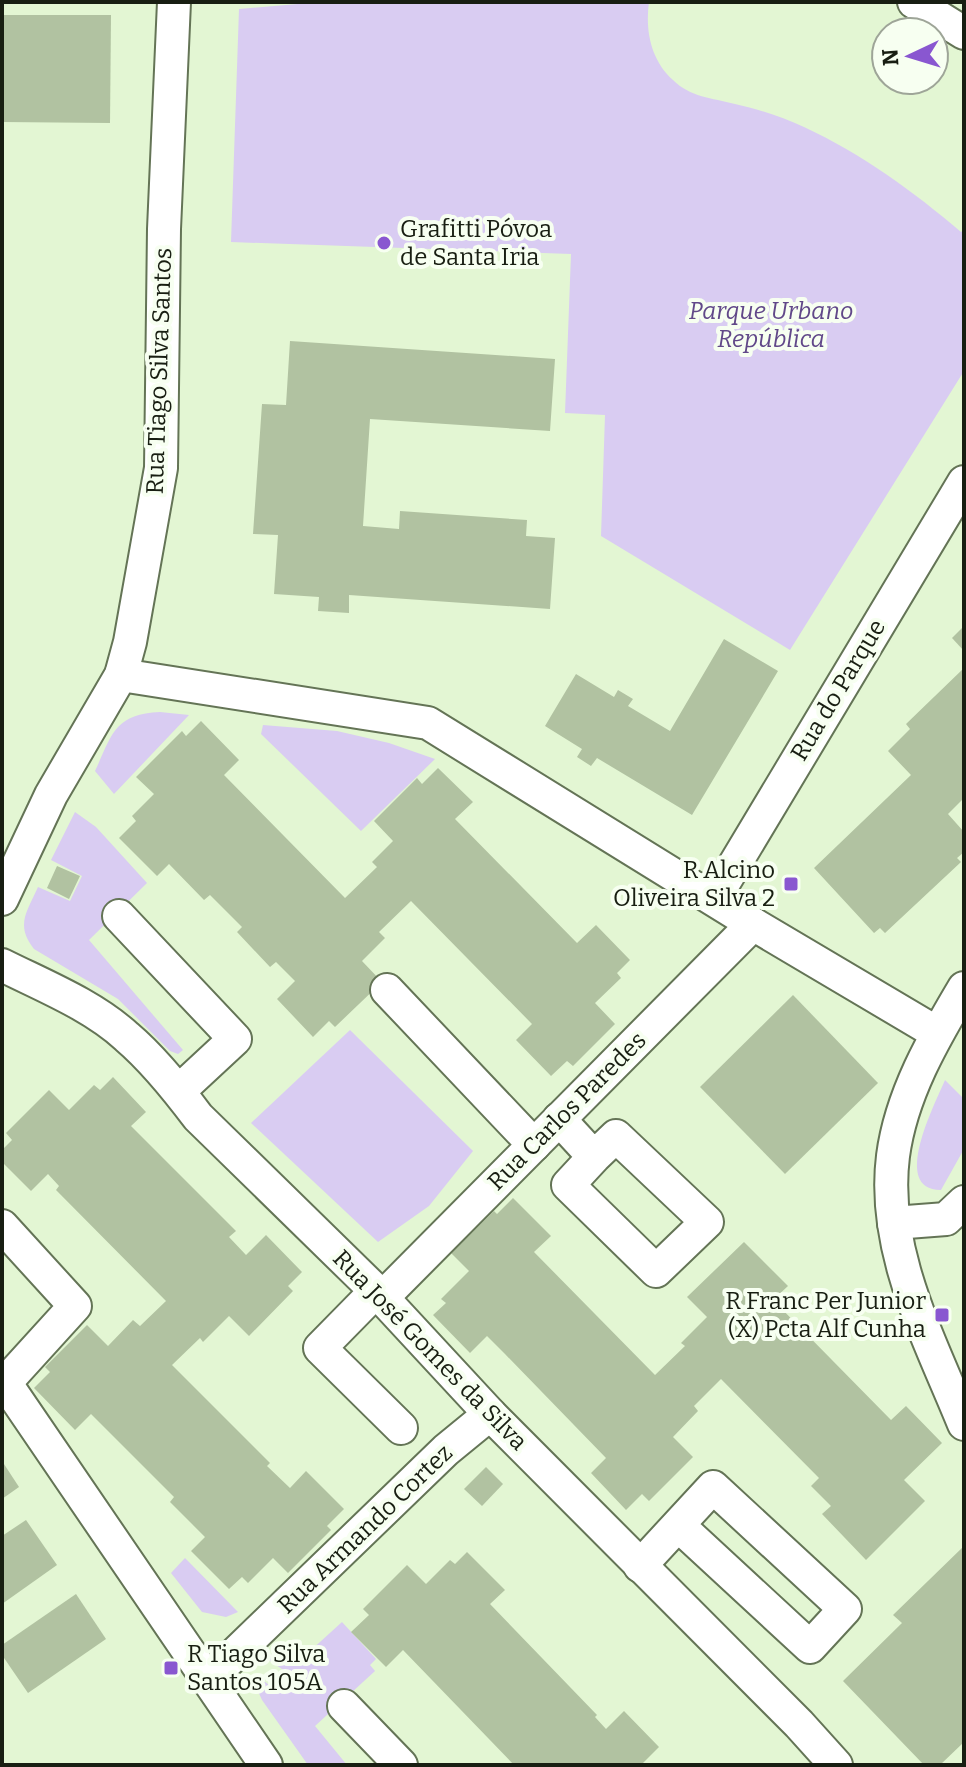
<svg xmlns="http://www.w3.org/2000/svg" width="966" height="1767" font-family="Bitter,serif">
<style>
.green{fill:#d9ccf2}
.building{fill:#b1c2a1}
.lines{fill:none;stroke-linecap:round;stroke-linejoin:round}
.street-casing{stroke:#647456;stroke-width:36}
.street{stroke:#fff;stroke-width:32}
.poi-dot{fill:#8957d0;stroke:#f7fff1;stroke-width:3}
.labels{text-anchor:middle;stroke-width:8;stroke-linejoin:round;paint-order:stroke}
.poi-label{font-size:24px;fill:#181e12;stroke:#f7fff1;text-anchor:start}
.park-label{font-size:24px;font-style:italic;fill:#614889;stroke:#f7fff1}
.street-label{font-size:24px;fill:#181e12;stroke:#f7fff1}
</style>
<rect width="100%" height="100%" fill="#e3f6d3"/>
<!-- green -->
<g class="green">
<path d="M321,2H649C645,31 651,60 673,80C690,97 712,98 735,104C758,109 782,117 804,127C862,154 913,191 961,232L964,230V371L790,650L601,536L605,415L565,413L571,254L231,242L239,9Z"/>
<path d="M160,712L189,715L114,794L95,771C112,735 114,714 160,712Z"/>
<polygon points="263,725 337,731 389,743 435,759 361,831 261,734"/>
<path d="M75,812L96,827L147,883L89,940L183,1050L178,1054L170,1051L118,999L34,949C15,925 27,912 38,887L70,901L82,876L51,860Z"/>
<polygon points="350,1030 473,1151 429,1206 378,1242 251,1123"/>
<path d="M945,1080L964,1099V1149L941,1190C890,1190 935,1104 945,1080Z"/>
<polygon points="185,1558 238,1612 226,1617 202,1612 171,1573"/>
<polygon points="342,1622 376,1659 370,1665 375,1671 315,1726 347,1765 308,1765 262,1700 257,1689 257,1676 276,1690 288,1673 267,1659 283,1644 309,1652"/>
</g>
<!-- building -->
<g class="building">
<polygon points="2,15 111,15 110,123 2,122"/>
<polygon points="290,341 555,359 550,431 370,419 363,526 399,529 400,511 527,520 526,536 555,538 550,609 349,595 349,613 318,611 319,597 274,594 278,535 253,534 262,404 286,405"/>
<polygon points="964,626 964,651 952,638"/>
<polygon points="724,639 778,671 692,815 597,758 591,766 577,757 582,749 545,726 576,674 614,697 618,690 633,699 628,706 670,731"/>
<polygon points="964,668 964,798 948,814 964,832 964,852 957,858 961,862 885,933 880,928 874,933 814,868 911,775 888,751 910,729 906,724"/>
<polygon points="201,721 239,760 224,775 345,898 377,867 372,862 393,841 374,821 417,778 422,784 438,768 473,802 455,819 577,943 596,925 630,960 617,973 621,978 595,1003 615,1024 573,1066 567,1061 551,1076 516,1040 532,1024 411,901 379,932 385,938 362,961 382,982 335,1027 329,1021 313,1037 277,999 295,981 276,962 270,967 237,932 242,927 210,895 204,900 169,864 157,876 119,838 136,821 132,816 154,794 136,777 182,731 186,736"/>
<polygon points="57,866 80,876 69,899 47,888"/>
<polygon points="793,995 878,1083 785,1174 700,1087"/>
<polygon points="113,1077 146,1112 131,1126 236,1231 229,1237 246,1255 266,1235 302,1272 288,1286 293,1291 249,1336 229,1316 203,1342 200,1338 172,1365 270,1463 267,1466 290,1488 306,1471 344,1509 327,1526 331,1530 288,1573 273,1558 248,1583 242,1577 229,1589 191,1551 205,1537 170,1502 174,1497 91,1414 75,1430 34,1388 50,1372 45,1367 87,1325 108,1346 133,1320 140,1326 166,1301 56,1190 59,1186 48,1174 31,1191 2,1162 2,1150 12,1140 6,1133 49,1090 69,1110 94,1085 100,1090"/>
<polygon points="513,1198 551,1236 534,1252 655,1375 685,1346 681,1343 707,1317 687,1297 744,1242 788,1286 773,1300 891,1420 906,1406 942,1443 904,1480 925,1501 866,1560 822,1514 831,1506 811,1486 819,1478 721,1379 694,1406 698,1411 673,1437 693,1457 649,1501 642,1494 626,1510 591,1473 606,1458 505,1354 487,1336 470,1353 433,1315 446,1303 441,1299 469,1271 451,1253 494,1211 497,1214"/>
<polygon points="2,1461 19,1487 2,1499"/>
<polygon points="486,1467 503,1484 482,1506 464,1489"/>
<polygon points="26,1520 57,1565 2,1604 2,1536"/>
<polygon points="964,1546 964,1742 940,1765 924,1765 843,1681 902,1623 893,1615"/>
<polygon points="467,1552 505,1590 490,1604 597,1715 595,1717 606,1729 624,1711 659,1747 641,1765 514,1765 403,1650 386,1667 351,1632 369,1615 363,1609 407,1565 426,1584 450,1560 455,1564"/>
<polygon points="76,1594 106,1639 28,1693 2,1655 2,1645"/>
</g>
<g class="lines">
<defs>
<g id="street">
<polyline points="914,2 964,33"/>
<polyline points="121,675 428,723 753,924 937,1033"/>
<polyline points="2,899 51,795 121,675 130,642 161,468 164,229 174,2"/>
<polyline points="714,899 964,482"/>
<polyline points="119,916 235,1039 179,1091"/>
<path d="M2,965C44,986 92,1005 127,1037C154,1060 177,1089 198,1117L376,1291L490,1414L799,1724L836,1765"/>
<path d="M964,988C933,1040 901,1095 893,1156C881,1250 930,1340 964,1424"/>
<polyline points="387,990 534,1145"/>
<polyline points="559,1119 594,1157 616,1136 707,1222 656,1271 568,1185 594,1157"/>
<polyline points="894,1223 946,1219 964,1202"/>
<polyline points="2,1226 75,1306 5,1383"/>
<polyline points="376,1291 320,1348 401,1428"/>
<polyline points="382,1298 753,924"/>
<polyline points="2,1378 266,1765"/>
<polyline points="640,1566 713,1487 845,1609 810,1647 678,1525"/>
<polyline points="208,1680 446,1450 490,1414"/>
<polyline points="344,1706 401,1765"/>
</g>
</defs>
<!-- street casing -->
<use href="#street" class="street-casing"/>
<!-- street -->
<use href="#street" class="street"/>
</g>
<!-- markers -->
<g class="poi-dot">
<circle cx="384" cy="243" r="8"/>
<rect x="783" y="876" width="16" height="16" rx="4"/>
<rect x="934" y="1307" width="16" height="16" rx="4"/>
<rect x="163" y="1660" width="16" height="16" rx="4"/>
</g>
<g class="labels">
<!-- poi labels -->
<g class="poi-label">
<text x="400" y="237">Grafitti Póvoa<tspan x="400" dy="28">de Santa Iria</tspan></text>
<text x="775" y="878" text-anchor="end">R Alcino<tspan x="775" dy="28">Oliveira Silva 2</tspan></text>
<text x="926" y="1309" text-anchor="end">R Franc Per Junior<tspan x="926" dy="28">(X) Pcta Alf Cunha</tspan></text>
<text x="187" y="1662">R Tiago Silva<tspan x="187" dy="28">Santos 105A</tspan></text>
</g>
<!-- park labels -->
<g class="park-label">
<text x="771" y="319">Parque Urbano<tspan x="771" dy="28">República</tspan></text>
</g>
<!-- street labels -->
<g class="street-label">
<text transform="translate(159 371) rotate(-88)" y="8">Rua Tiago Silva Santos</text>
<text transform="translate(838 690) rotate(-59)" y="8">Rua do Parque</text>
<text transform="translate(567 1111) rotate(-45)" y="8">Rua Carlos Paredes</text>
<text transform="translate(430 1350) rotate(46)" y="8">Rua José Gomes da Silva</text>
<text transform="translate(365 1529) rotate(-44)" y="8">Rua Armando Cortez</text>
</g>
</g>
<!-- border -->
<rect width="966" height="1767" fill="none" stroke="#181e12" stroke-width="8"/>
<!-- north arrow -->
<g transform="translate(910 56) rotate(266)"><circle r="38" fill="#f7fff1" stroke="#9ea598" stroke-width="2"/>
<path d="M0-6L14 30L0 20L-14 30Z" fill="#8957d0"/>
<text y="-12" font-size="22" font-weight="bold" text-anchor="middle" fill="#181e12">N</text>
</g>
</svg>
